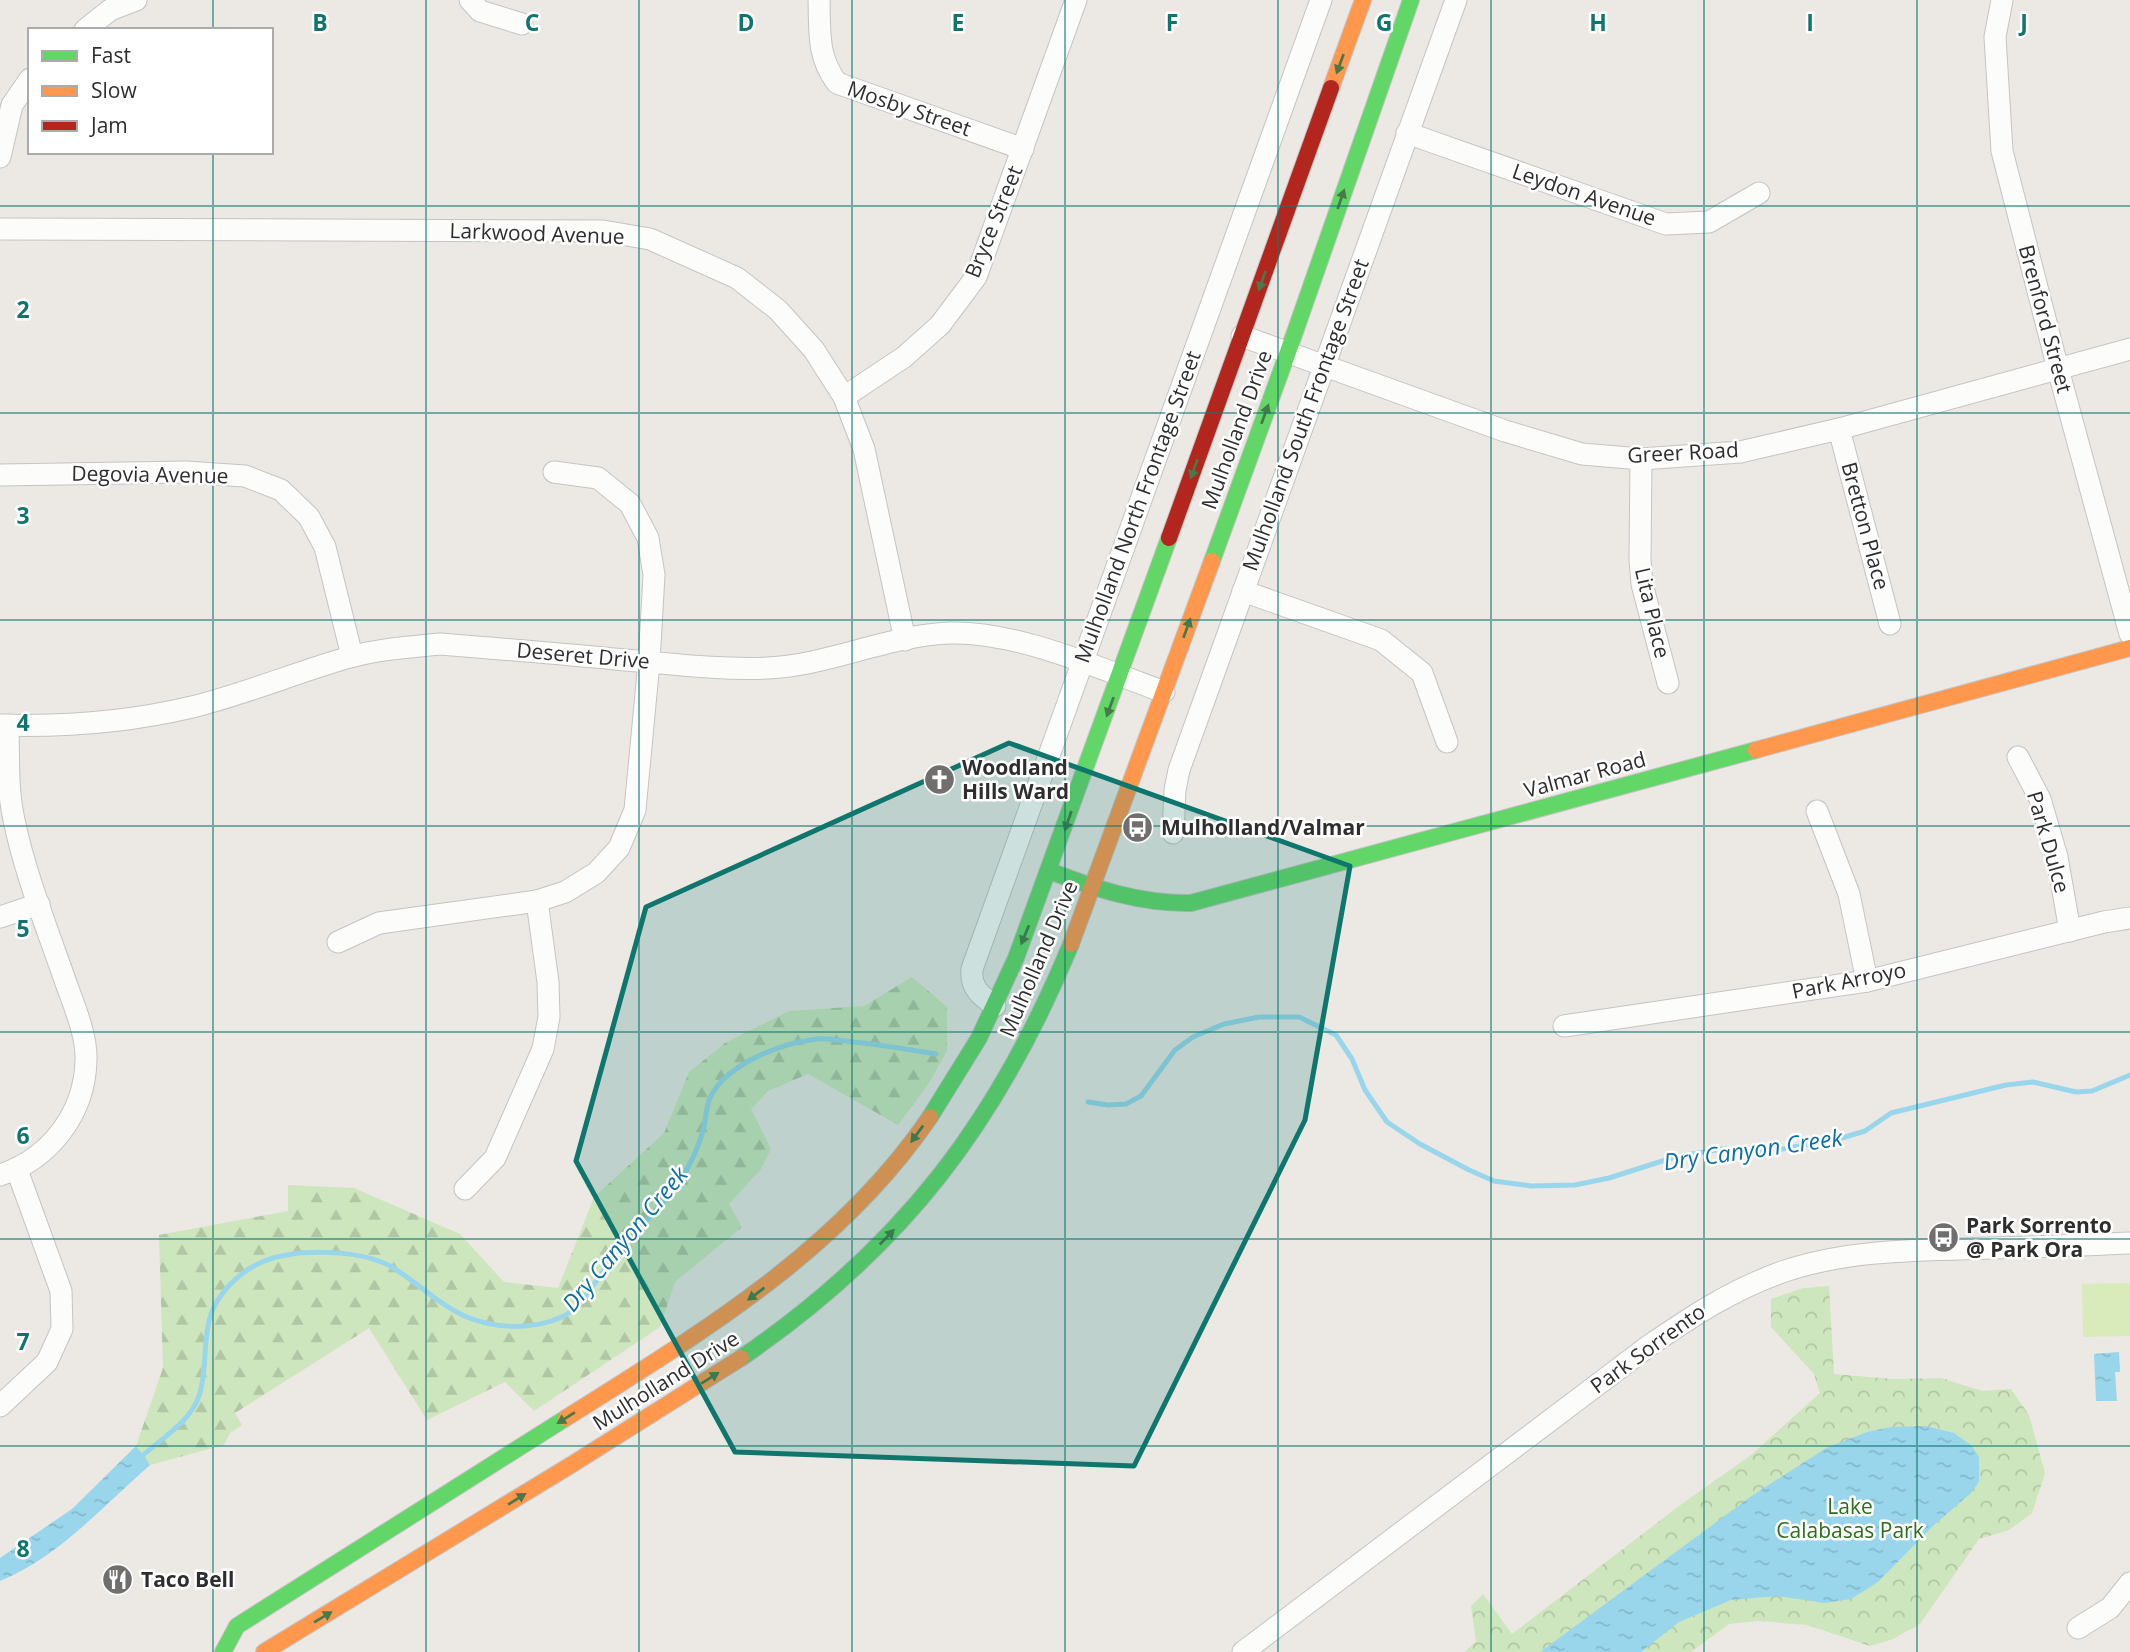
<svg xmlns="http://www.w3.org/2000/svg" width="2130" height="1652" font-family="'Open Sans',sans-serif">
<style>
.forest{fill:url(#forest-firs)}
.park{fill:url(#park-crowns)}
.pitch{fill:#d9eabb}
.water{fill:url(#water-ripples)}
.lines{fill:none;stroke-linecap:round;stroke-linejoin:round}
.stream{stroke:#99d6ec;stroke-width:5}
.street-casing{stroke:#c5c4c5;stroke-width:23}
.fast-casing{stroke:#c5c4c5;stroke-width:18}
.slow-casing{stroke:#c5c4c5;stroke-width:18}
.jam-casing{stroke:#c5c4c5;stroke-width:18}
.street{stroke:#fcfcfb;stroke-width:21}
.fast{stroke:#63d668;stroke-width:16}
.slow{stroke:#ff974d;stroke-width:16}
.jam{stroke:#b3261e;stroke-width:16}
.oneway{fill:#467a48}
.marked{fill:#0f766e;fill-opacity:0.2;stroke:#0f766e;stroke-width:5;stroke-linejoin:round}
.grid{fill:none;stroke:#0f766e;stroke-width:2;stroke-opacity:0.55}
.labels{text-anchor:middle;stroke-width:5;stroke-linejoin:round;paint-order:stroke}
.street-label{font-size:21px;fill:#2e2e2e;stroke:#fff}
.poi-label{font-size:21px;font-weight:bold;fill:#2e2e2e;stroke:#fff;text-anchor:start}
.park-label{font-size:21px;fill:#2c6e1b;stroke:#fff}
.water-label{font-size:23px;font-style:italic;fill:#0d6fa3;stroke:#fff}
.grid-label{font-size:23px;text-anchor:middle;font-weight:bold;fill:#0f766e;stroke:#fff;stroke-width:5;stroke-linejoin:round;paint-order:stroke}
</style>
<defs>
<pattern id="forest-firs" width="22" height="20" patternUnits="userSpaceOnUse" patternTransform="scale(1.75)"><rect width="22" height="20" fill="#cee6be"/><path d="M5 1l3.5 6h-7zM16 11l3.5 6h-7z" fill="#b1c6a4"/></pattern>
<pattern id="park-crowns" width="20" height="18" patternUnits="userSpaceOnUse" patternTransform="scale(1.75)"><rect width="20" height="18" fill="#cee6be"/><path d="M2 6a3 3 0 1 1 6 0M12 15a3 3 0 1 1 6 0" fill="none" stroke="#b1c6a4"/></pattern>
<pattern id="water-ripples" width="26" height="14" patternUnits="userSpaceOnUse" patternTransform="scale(1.75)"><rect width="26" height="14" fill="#99d6ec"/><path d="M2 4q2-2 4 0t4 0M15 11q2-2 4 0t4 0" fill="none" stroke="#84b8cb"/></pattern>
</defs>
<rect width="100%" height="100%" fill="#ece8e4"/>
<!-- forest -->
<polygon class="forest" points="912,977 947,1007 947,1051 927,1086 898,1125 808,1074 768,1091 751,1109 771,1149 761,1169 729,1204 742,1227 675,1282 660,1327 534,1411 505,1382 427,1420 369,1328 235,1413 242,1425 230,1433 224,1445 150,1465 136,1446 163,1368 159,1235 288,1211 288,1185 354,1188 460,1234 504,1282 558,1288 594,1197 664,1133 689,1072 725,1043 789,1011 864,1006"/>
<!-- park -->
<polygon class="park" points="1829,1286 1834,1374 1893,1379 1941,1378 1982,1391 2011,1389 2029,1415 2045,1473 2032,1513 2009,1530 1979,1539 1920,1624 1893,1639 1870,1646 1807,1625 1758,1621 1729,1624 1691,1652 1465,1652 1476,1641 1471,1606 1483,1594 1512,1634 1679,1506 1751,1455 1820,1393 1814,1374 1771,1327 1771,1299 1803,1288"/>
<!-- pitch -->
<polygon class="pitch" points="2130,1283 2130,1336 2083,1337 2082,1284"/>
<!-- water -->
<g class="water">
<polygon points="2119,1352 2120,1372 2115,1372 2117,1401 2096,1401 2094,1354"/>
<polygon points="1926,1426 1954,1433 1972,1446 1979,1457 1979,1482 1971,1493 1933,1526 1878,1582 1851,1599 1824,1603 1778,1596 1731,1600 1679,1622 1641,1652 1540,1652 1753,1495 1826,1448 1867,1432 1891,1427"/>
<path d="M136,1446L150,1465C103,1506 59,1557 0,1581V1558L72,1509Z"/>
</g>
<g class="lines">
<!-- stream -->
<g class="stream">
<polyline points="1088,1102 1108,1105 1126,1104 1141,1096 1175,1050 1193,1037 1224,1024 1259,1017 1299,1017 1336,1035 1352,1059 1365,1090 1387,1122 1420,1144 1469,1170 1494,1181 1531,1186 1575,1185 1609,1178 1675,1157 1721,1149 1771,1151 1842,1138 1865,1131 1891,1113 2006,1085 2033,1082 2076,1092 2092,1091 2130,1075"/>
<path d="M140,1458C160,1439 189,1424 199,1396C207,1372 203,1345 209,1321C215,1295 239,1272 262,1262C295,1248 358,1249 390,1266C416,1281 439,1305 467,1317C496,1329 533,1330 562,1317C583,1307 600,1273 615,1255C635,1230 661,1208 679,1182C690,1166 699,1146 704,1127C706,1117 706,1105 711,1096C728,1063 782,1043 817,1039C826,1038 836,1040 845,1041C875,1044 906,1049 936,1054"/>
</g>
<defs>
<g id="street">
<polyline points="470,0 480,11 522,24"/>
<path d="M819,0C820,33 817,56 837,83L1023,149"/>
<polyline points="2002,0 1995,37 2002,151 2058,369 2130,634"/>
<polyline points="85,30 110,10 136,0"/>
<polyline points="1407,133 1666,224 1709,222 1759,193"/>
<polyline points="0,157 12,105 30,79"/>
<polyline points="0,229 603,231 650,239 737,278 778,310 814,350 844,397 864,449 905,640"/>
<polyline points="1242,336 1505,431 1582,454 1641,459 1740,452 1839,429 2130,349"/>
<polyline points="844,397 904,357 940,325 976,277 1076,0"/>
<polyline points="1839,429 1890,624"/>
<polyline points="1641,459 1640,560 1642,584 1668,683"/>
<polyline points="0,475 186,472 245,476 281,490 309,517 325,547 352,656"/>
<polyline points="1243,591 1381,640 1422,673 1447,742"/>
<path d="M0,725C64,727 129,722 192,707C245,694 297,672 350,657C380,649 410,647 440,644C502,649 564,654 625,660C673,664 720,670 768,668C830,665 889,635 950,633C1017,631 1101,669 1164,692"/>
<polyline points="2018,757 2040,799 2057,857 2070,931"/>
<polyline points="1817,811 1849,894 1867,981"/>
<polyline points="1173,833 1175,790 1179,770 1456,0"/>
<polyline points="0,917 39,904"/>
<polyline points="338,942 379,923 537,901 565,892 596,873 619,848 635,810 649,662 654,575 648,538 630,504 598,478 554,472"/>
<path d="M995,1006C981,996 970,988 972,969L1321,0"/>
<polyline points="1564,1026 1867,981 2104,922 2130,918"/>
<path d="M0,1175C50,1159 85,1113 86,1060C87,1036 74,1005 66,983C48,931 25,874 14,820C7,789 9,757 8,725"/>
<polyline points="465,1189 495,1158 543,1049 549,1017 548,982 537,901"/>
<polyline points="0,1406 47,1362 62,1329 61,1291 17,1170"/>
<polyline points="2078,1628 2110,1608 2130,1583"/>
<path d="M1243,1652L1650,1345C1694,1315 1733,1289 1785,1271C1850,1249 1924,1250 1991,1248C2038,1247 2084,1245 2130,1243"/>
</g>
<g id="fast">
<polyline points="1212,561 1288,352 1411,0"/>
<path d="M1050,871C1096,889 1141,904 1191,903L1756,750"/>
<polyline points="930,1117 979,1038 1016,958 1169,538"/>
<path d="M741,1358C902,1248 997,1123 1071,944"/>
<polyline points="223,1652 237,1626 566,1418"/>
</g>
<g id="slow">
<polyline points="1331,88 1363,0"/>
<polyline points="1756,750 2130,648"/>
<polyline points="1071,944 1212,561"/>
<path d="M566,1418C699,1334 839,1251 930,1117"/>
<polyline points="264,1652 571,1465 741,1358"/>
</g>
<polyline id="jam" points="1169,538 1331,88"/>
</defs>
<!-- street casing -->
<use href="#street" class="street-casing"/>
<!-- fast casing -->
<use href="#fast" class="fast-casing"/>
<!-- slow casing -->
<use href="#slow" class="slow-casing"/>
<!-- jam casing -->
<use href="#jam" class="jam-casing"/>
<!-- street -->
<use href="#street" class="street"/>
<!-- fast -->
<use href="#fast" class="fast"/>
<!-- slow -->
<use href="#slow" class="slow"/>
<!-- jam -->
<use href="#jam" class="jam"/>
</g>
<!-- one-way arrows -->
<defs><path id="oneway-solid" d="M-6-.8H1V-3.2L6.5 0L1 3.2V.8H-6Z" transform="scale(1.75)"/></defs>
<g class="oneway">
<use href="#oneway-solid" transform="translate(1340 64) rotate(110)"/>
<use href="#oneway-solid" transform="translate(1341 199) rotate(-71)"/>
<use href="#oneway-solid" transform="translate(1262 281) rotate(110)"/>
<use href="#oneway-solid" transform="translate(1265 414) rotate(-70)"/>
<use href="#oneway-solid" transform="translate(1194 469) rotate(110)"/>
<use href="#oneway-solid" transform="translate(1187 628) rotate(-70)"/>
<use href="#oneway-solid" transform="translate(1110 707) rotate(110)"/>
<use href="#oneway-solid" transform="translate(1068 821) rotate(109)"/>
<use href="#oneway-solid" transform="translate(1025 935) rotate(112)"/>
<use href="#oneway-solid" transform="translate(917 1134) rotate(126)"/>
<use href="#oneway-solid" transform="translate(887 1237) rotate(-46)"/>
<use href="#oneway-solid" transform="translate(756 1294) rotate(143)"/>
<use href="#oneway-solid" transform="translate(710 1378) rotate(-32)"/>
<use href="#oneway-solid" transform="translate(566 1418) rotate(148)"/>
<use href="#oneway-solid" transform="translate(517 1499) rotate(-32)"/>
<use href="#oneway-solid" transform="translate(323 1617) rotate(-31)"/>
</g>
<!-- marked area -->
<path class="marked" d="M1009,743L1350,866L1305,1120L1134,1466L735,1452L576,1161L646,907Z"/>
<!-- grid -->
<path class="grid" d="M213,0V30M426,0V1652M639,0V1652M852,0V1652M1065,0V1652M1278,0V1652M1491,0V1652M1704,0V1652M1917,0V1652M213,152V1652M0,206H2130M0,413H2130M0,620H2130M0,826H2130M0,1032H2130M0,1239H2130M0,1446H2130"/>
<!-- icons -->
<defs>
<symbol id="church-disc" viewBox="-11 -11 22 22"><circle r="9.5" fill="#706f6e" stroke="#fff"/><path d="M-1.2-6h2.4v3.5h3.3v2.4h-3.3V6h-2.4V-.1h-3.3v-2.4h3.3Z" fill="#fff"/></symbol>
<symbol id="bus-disc" viewBox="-11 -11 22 22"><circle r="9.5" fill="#706f6e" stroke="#fff"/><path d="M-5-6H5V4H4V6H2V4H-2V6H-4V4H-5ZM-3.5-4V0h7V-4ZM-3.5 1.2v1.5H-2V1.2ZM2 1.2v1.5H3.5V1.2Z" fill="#fff"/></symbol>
<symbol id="restaurant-disc" viewBox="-11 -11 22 22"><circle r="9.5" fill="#706f6e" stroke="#fff"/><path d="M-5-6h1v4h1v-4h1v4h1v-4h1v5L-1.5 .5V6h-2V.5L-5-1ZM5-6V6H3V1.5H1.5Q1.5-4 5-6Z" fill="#fff"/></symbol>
</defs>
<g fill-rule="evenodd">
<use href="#church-disc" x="922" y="762" width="35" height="35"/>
<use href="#bus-disc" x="1120" y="810" width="35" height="35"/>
<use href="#bus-disc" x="1926" y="1220" width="35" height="35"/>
<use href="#restaurant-disc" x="100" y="1562" width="35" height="35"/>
</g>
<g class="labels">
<!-- street labels -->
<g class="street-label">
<text transform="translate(909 109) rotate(19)" y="7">Mosby Street</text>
<text transform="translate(1584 195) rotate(19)" y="7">Leydon Avenue</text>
<text transform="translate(994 222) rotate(-68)" y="7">Bryce Street</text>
<text transform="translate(537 234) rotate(2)" y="7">Larkwood Avenue</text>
<text transform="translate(2045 319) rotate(75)" y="7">Brenford Street</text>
<text transform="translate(1306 415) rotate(-70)" y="7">Mulholland South Frontage Street</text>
<text transform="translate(1237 430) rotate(-70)" y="7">Mulholland Drive</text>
<text transform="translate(1683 453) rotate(-3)" y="7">Greer Road</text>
<text transform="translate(150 475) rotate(1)" y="7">Degovia Avenue</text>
<text transform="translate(1138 507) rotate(-70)" y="7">Mulholland North Frontage Street</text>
<text transform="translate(1865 526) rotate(75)" y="7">Bretton Place</text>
<text transform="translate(1652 613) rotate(77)" y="7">Lita Place</text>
<text transform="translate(583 656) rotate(5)" y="7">Deseret Drive</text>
<text transform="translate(1585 775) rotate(-15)" y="7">Valmar Road</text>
<text transform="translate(2048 842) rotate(74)" y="7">Park Dulce</text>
<text transform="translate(1039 959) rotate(-67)" y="7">Mulholland Drive</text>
<text transform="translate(1849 981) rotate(-11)" y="7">Park Arroyo</text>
<text transform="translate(1648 1349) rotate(-36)" y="7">Park Sorrento</text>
<text transform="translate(666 1381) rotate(-32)" y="7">Mulholland Drive</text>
</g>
<!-- poi labels -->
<g class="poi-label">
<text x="962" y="775">Woodland<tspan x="962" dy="24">Hills Ward</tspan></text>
<text x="1161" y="835">Mulholland/Valmar</text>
<text x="1966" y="1233">Park Sorrento<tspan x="1966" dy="24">@ Park Ora</tspan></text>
<text x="141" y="1587">Taco Bell</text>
</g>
<!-- park labels -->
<g class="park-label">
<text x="1850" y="1514">Lake<tspan x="1850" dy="24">Calabasas Park</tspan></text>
</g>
<!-- water labels -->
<g class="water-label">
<text transform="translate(1753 1150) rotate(-8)" y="8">Dry Canyon Creek</text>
<text transform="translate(625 1239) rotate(-50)" y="8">Dry Canyon Creek</text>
</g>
</g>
<g class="grid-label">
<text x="320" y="31">B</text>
<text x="532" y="31">C</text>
<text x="746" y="31">D</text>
<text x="958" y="31">E</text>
<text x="1172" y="31">F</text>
<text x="1384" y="31">G</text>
<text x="1598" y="31">H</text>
<text x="1810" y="31">I</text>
<text x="2024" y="31">J</text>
<text x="23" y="318">2</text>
<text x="23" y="524">3</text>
<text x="23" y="731">4</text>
<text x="23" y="937">5</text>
<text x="23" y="1144">6</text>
<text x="23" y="1350">7</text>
<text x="23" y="1557">8</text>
</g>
<!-- legend -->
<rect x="28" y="28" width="245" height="126" fill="#ffffff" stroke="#ababab" stroke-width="2"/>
<rect x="42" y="51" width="35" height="10" fill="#63d668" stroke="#ababab" stroke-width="2"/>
<text x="91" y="63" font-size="21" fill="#2e2e2e">Fast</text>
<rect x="42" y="86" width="35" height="10" fill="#ff974d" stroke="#ababab" stroke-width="2"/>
<text x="91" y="98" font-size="21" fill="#2e2e2e">Slow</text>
<rect x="42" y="121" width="35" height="10" fill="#b3261e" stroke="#ababab" stroke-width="2"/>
<text x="91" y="133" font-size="21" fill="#2e2e2e">Jam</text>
</svg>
